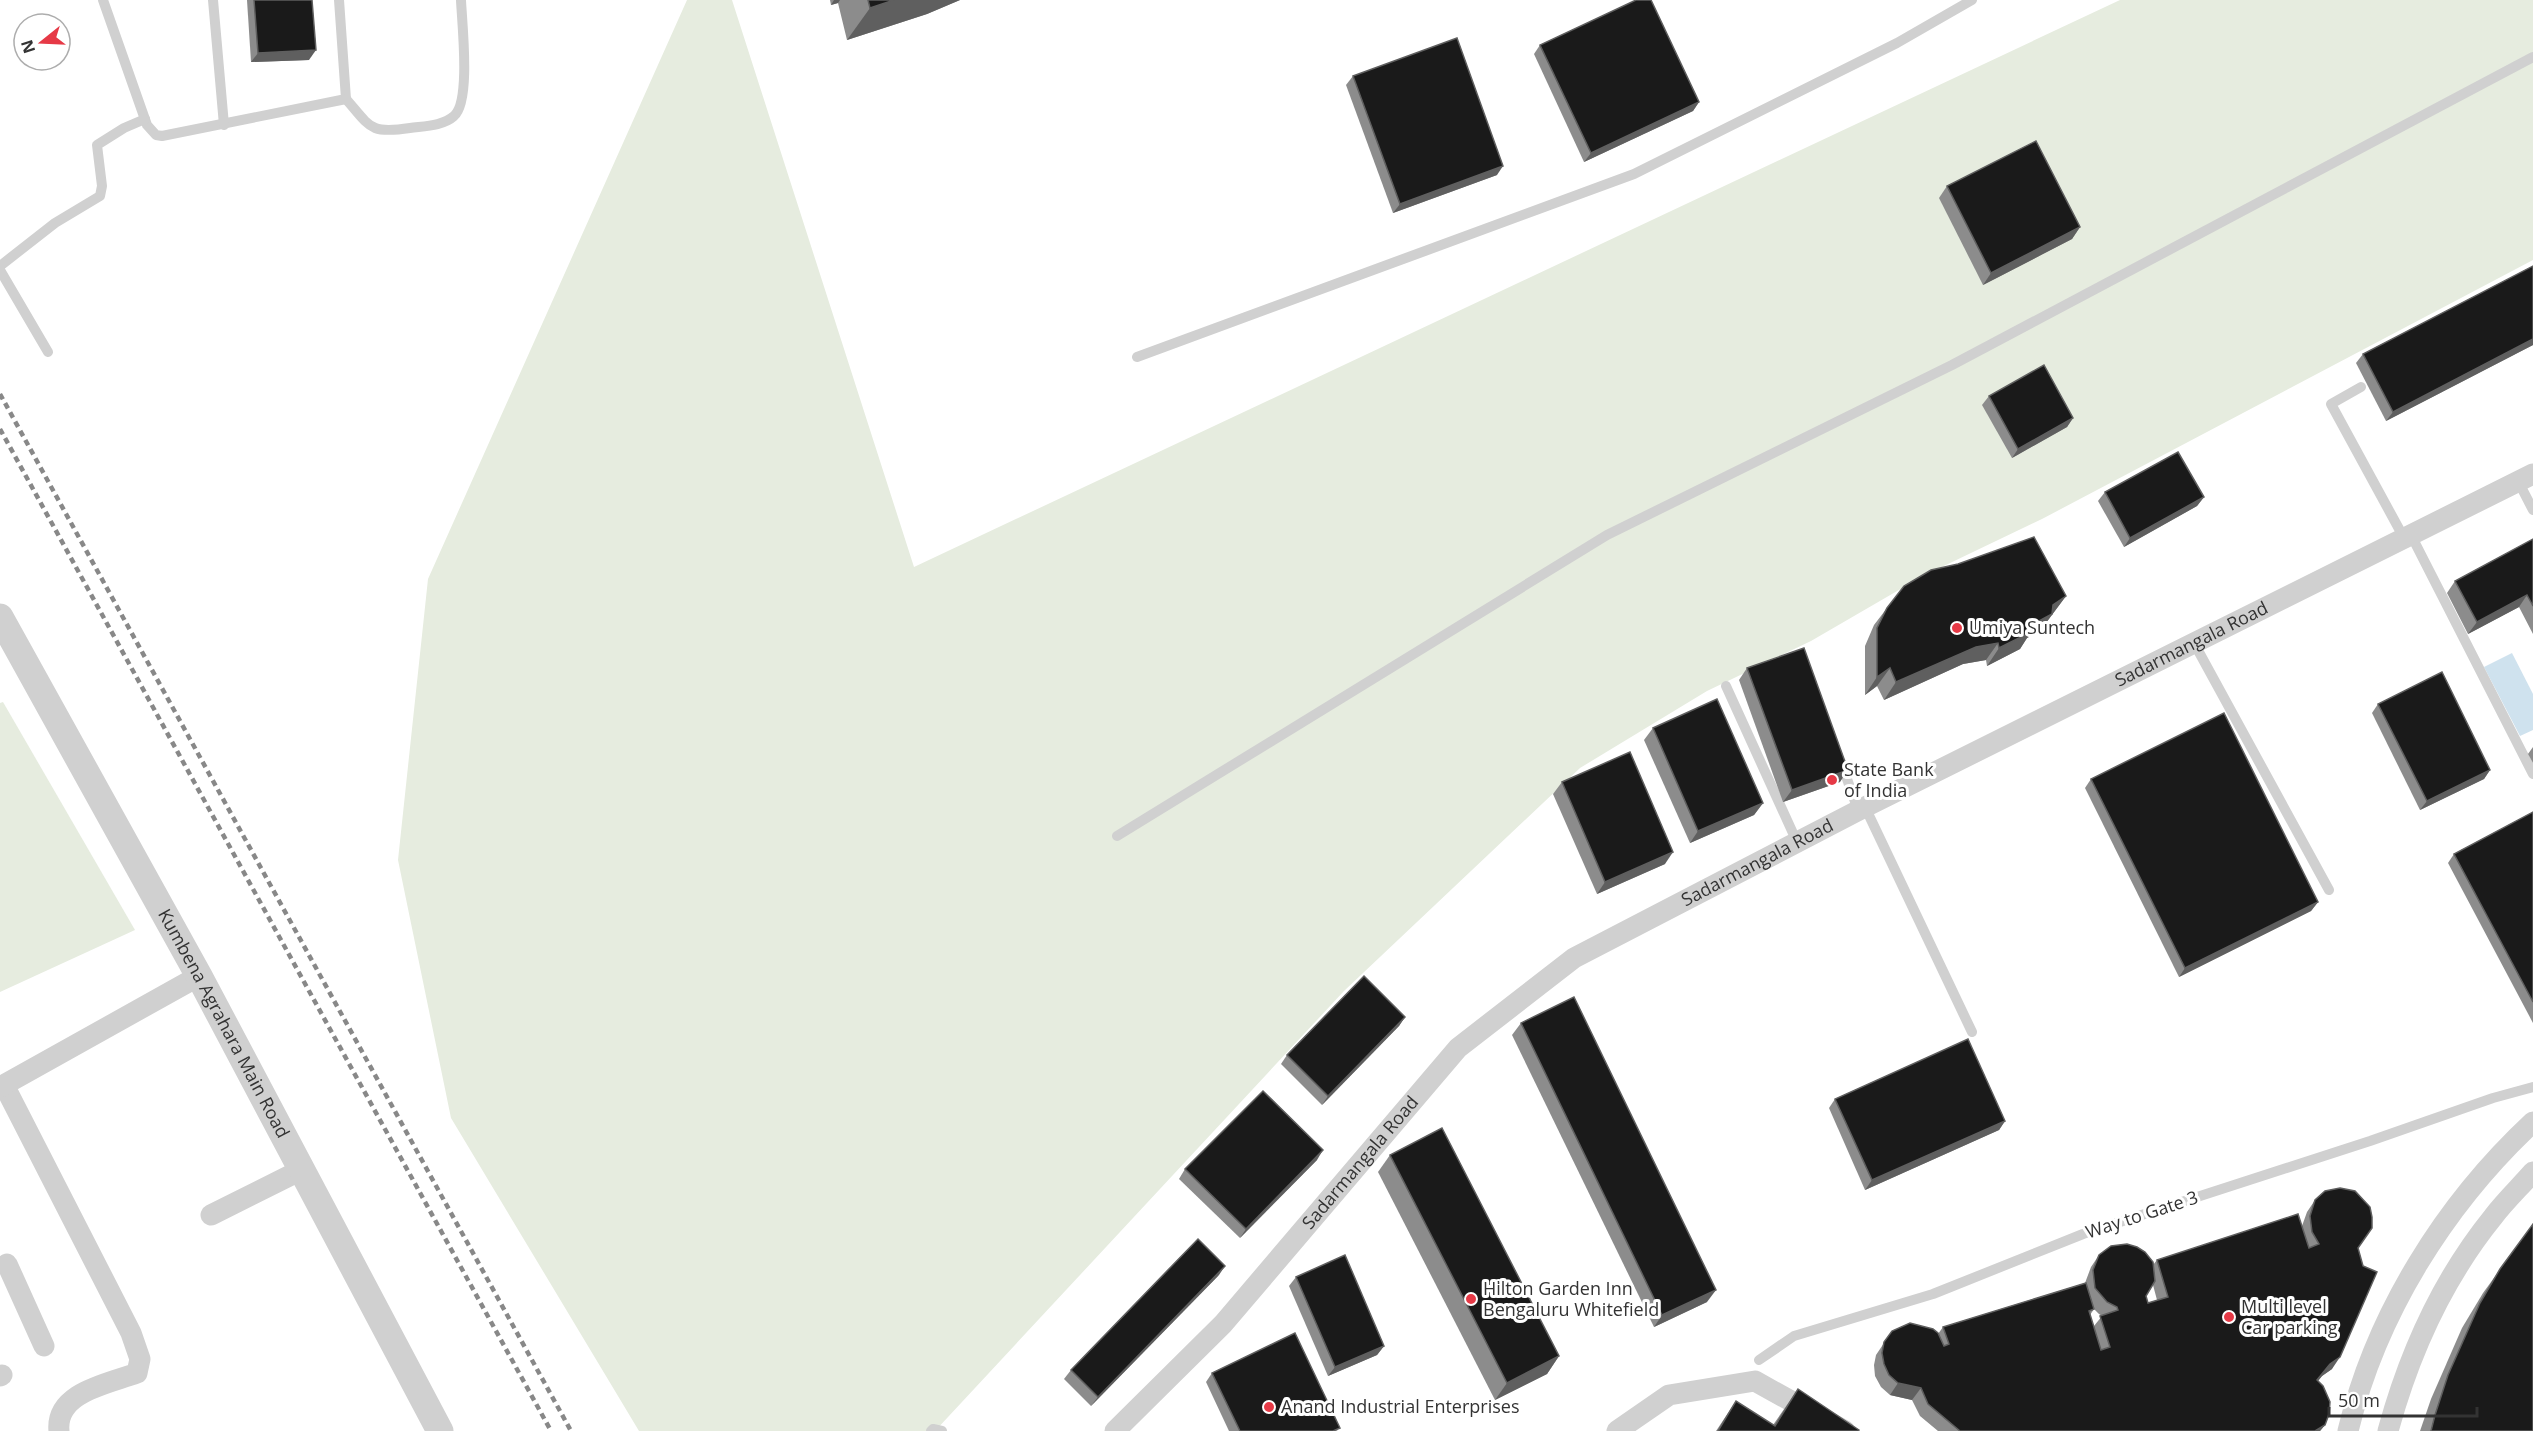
<svg xmlns="http://www.w3.org/2000/svg" width="2533" height="1431" font-family="'Open Sans',sans-serif">
<style>
.green{fill:#e6ecdf}
.water{fill:#cfe2ee}
.lines{fill:none;stroke-linecap:round;stroke-linejoin:round}
.service{stroke:#d0d0d0;stroke-width:10}
.minor{stroke:#d0d0d0;stroke-width:21}
.tertiary{stroke:#d0d0d0;stroke-width:27}
.rail{stroke:#888;stroke-width:4.5;stroke-dasharray:6 4.5;stroke-linecap:butt}
.wall{fill:#8c8c8c;fill-rule:evenodd}
.shaded-wall{fill:#5f5f5f}
.building{fill:#1a1a1a;stroke:#5f5f5f;stroke-width:1.5}
.poi-dot{fill:#e63946;stroke:#fff;stroke-width:2}
.labels{text-anchor:middle;stroke-width:6;stroke-linejoin:round;paint-order:stroke}
.poi-label{font-size:18px;fill:#333;stroke:#fff;text-anchor:start}
.street-label{font-size:18px;fill:#333;stroke:#fff}
</style>
<rect width="100%" height="100%" fill="#fff"/>
<!-- green -->
<g class="green">
<polygon points="687,0 732,0 914,567 2120,0 2533,0 2533,260 2042,519 1923,576 1811,641 1707,691 1580,768 1344,991 935,1431 639,1431 451,1118 398,860 428,579"/>
<polygon points="3,702 135,930 0,992 0,703"/>
</g>
<!-- water -->
<polygon class="water" points="2512,653 2533,694 2533,730 2520,736 2484,667"/>
<g class="lines">
<!-- service -->
<g class="service">
<polyline points="103,0 147,125 156,135 162,136 346,99 339,0"/>
<polyline points="213,0 224,125"/>
<path d="M346,99C371,128 370,134 410,128C424,126 443,126 454,116C471,102 462,24 461,0"/>
<polyline points="0,266 55,223 100,196 102,186 97,145 124,128 145,119"/>
<polyline points="0,270 48,352"/>
<polyline points="1137,357 1634,174 1897,43 1972,0"/>
<polyline points="2361,387 2331,404 2404,538"/>
<polyline points="2518,481 2533,510"/>
<polyline points="2411,535 2533,774"/>
<polyline points="2194,643 2329,890"/>
<polyline points="1726,686 1797,842"/>
<polyline points="1841,762 1858,810"/>
<polyline points="1865,807 1972,1032"/>
<polyline points="1117,836 1607,535 1952,365 2533,57"/>
<polyline points="1759,1360 1794,1336 1933,1294 2083,1234 2370,1141 2493,1098 2533,1087"/>
<polyline points="931,1431 933,1429 942,1431"/>
</g>
<!-- minor -->
<g class="minor">
<path d="M4,1085L131,1333L140,1359L137,1373C108,1384 55,1392 59,1431"/>
<polyline points="0,1087 199,976"/>
<polyline points="211,1215 301,1170"/>
<polyline points="7,1264 44,1346"/>
<polyline points="0,1376 2,1375"/>
<path id="s1" d="M1115,1431L1223,1324L1458,1048L1574,958L1865,807L2533,474"/>
<polyline points="1617,1431 1669,1395 1755,1381 1845,1431"/>
<path d="M2348,1431C2376,1314 2445,1204 2533,1122"/>
<path d="M2388,1431C2409,1354 2442,1280 2493,1217C2505,1201 2520,1187 2533,1172"/>
</g>
<!-- tertiary -->
<path class="tertiary" id="s2" d="M0,617L199,976L440,1431"/>
<!-- rail -->
<g class="rail">
<polyline points="0,394 571,1431"/>
<polyline points="0,429 551,1431"/>
</g>
</g>
<!-- wall -->
<g class="wall">
<polygon points="247,0 312,0 309,60 251,62"/>
<polygon points="830,0 960,0 927,14 847,40 838,3 831,5"/>
<polygon points="1540,45 1699,102 1693,111 1584,162 1534,54"/>
<polygon points="1353,76 1497,175 1393,213 1346,85"/>
<polygon points="1947,186 2080,227 2072,239 1983,285 1939,198"/>
<polygon points="2533,266 2533,345 2386,421 2356,363 2363,354"/>
<polygon points="1989,396 2073,418 2067,427 2012,458 1982,405"/>
<polygon points="2105,492 2204,497 2197,506 2124,547 2098,501"/>
<polygon points="2533,539 2533,634 2519,607 2468,634 2447,593 2455,581"/>
<polygon points="2066,596 2040,631 2027,638 2020,649 1987,666 1986,660 1963,664 1884,700 1877,686 1865,695 1865,646 1874,625 1887,608"/>
<polygon points="1747,668 1840,782 1783,802 1739,680"/>
<polygon points="2378,704 2490,770 2484,779 2420,810 2372,713"/>
<polygon points="1653,728 1763,803 1754,815 1690,843 1644,740"/>
<polygon points="2533,747 2533,763 2528,754"/>
<polygon points="2091,779 2318,902 2311,911 2179,977 2085,788"/>
<polygon points="1562,782 1665,864 1597,894 1553,794"/>
<polygon points="2533,812 2533,1023 2448,863 2454,854"/>
<polygon points="1405,1017 1399,1026 1322,1105 1281,1064 1287,1055"/>
<polygon points="1521,1023 1707,1302 1654,1327 1512,1035"/>
<polygon points="1835,1099 2005,1121 1999,1130 1865,1190 1829,1108"/>
<polygon points="1390,1155 1559,1356 1547,1374 1495,1400 1378,1172"/>
<polygon points="1317,1160 1240,1238 1179,1179 1185,1169"/>
<path d="M2315,1200L2358,1248L2332,1369L2322,1376L2318,1381L2325,1425L2320,1431H1938L1920,1416L1912,1400L1890,1395L1881,1387L1875,1376L1874,1365L1876,1355L1892,1331L1938,1334L1943,1327L2085,1283L2091,1267L2099,1255L2153,1265L2157,1260L2302,1226L2307,1212ZM2153,1285L2157,1300L2148,1303L2146,1296ZM2094,1309L2099,1314L2102,1316L2094,1326L2090,1315Z"/>
<polygon points="2531,1227 2533,1431 2420,1431 2431,1399 2462,1328 2483,1293"/>
<polygon points="1219,1275 1091,1406 1064,1379 1071,1370"/>
<polygon points="1296,1277 1384,1346 1377,1355 1328,1376 1289,1286"/>
<polygon points="1212,1373 1338,1431 1229,1431 1206,1382"/>
<polygon points="1798,1389 1858,1431 1716,1431 1736,1401 1773,1425"/>
</g>
<!-- shaded-wall -->
<g class="shaded-wall">
<polygon points="834,0 840,0 838,3 831,5"/>
<polygon points="894,0 960,0 927,14 847,40 870,8"/>
<polygon points="316,50 309,60 251,62 258,53"/>
<polygon points="1699,102 1693,111 1584,162 1591,153"/>
<polygon points="1503,166 1497,175 1393,213 1400,204"/>
<polygon points="2080,227 2072,239 1983,285 1991,273"/>
<polygon points="2533,339 2533,345 2386,421 2393,412"/>
<polygon points="2073,418 2067,427 2012,458 2018,449"/>
<polygon points="2204,497 2197,506 2124,547 2130,538"/>
<polygon points="2527,595 2519,607 2468,634 2477,622"/>
<polygon points="2066,596 2040,631 2027,638 2020,649 1987,666 1999,648 2037,622 2053,605"/>
<polygon points="1998,643 1986,660 1963,664 1884,700 1896,682 1976,647"/>
<polygon points="1890,668 1877,686 1865,695 1877,677"/>
<polygon points="1848,770 1840,782 1783,802 1792,790"/>
<polygon points="2490,770 2484,779 2420,810 2427,801"/>
<polygon points="1763,803 1754,815 1690,843 1698,831"/>
<polygon points="1673,852 1665,864 1597,894 1605,882"/>
<polygon points="2318,902 2311,911 2179,977 2185,968"/>
<polygon points="1405,1017 1399,1026 1322,1105 1328,1096"/>
<polygon points="2005,1121 1999,1130 1865,1190 1872,1180"/>
<polygon points="1323,1150 1317,1160 1240,1238 1246,1229"/>
<polygon points="1225,1266 1219,1275 1091,1406 1098,1397"/>
<polygon points="1716,1290 1707,1302 1654,1327 1662,1315"/>
<polygon points="1384,1346 1377,1355 1328,1376 1335,1367"/>
<polygon points="1559,1356 1547,1374 1495,1400 1507,1383"/>
<polygon points="2340,1357 2332,1369 2322,1376 2309,1392 2317,1380 2330,1364"/>
<polygon points="1898,1383 1921,1388 1912,1400 1890,1395"/>
<polygon points="2325,1425 2320,1431 2315,1431"/>
</g>
<!-- building -->
<g class="building">
<polygon points="254,0 312,0 316,50 258,53"/>
<polygon points="868,0 894,0 870,8"/>
<polygon points="1636,0 1651,0 1699,102 1591,153 1540,45"/>
<polygon points="1457,38 1503,166 1400,204 1353,76"/>
<polygon points="2036,141 2080,227 1991,273 1947,186"/>
<polygon points="2533,266 2533,339 2393,412 2363,354"/>
<polygon points="2044,365 2073,418 2018,449 1989,396"/>
<polygon points="2178,452 2204,497 2130,538 2105,492"/>
<polygon points="2034,537 2066,596 2053,605 2052,614 2037,622 2033,631 1999,648 1998,643 1976,647 1896,682 1890,668 1877,677 1877,628 1887,608 1904,586 1931,570 1958,564"/>
<polygon points="2533,539 2533,606 2527,595 2477,622 2455,581"/>
<polygon points="1804,648 1848,770 1792,790 1747,668"/>
<polygon points="2442,672 2490,770 2427,801 2378,704"/>
<polygon points="1717,699 1763,803 1698,831 1653,728"/>
<polygon points="2224,713 2318,902 2185,968 2091,779"/>
<polygon points="1630,752 1673,852 1605,882 1562,782"/>
<polygon points="2533,812 2533,1002 2454,854"/>
<polygon points="1364,976 1405,1017 1328,1096 1287,1055"/>
<polygon points="1574,997 1716,1290 1662,1315 1521,1023"/>
<polygon points="1968,1039 2005,1121 1872,1180 1835,1099"/>
<polygon points="1263,1091 1323,1150 1246,1229 1185,1169"/>
<polygon points="1442,1128 1559,1356 1507,1383 1390,1155"/>
<polygon points="2340,1188 2355,1191 2370,1207 2372,1217 2372,1228 2358,1248 2363,1266 2377,1272 2340,1357 2330,1364 2317,1380 2323,1386 2330,1402 2329,1414 2325,1425 2315,1431 1960,1431 1928,1404 1921,1388 1898,1383 1889,1375 1884,1364 1882,1353 1884,1342 1892,1331 1910,1323 1933,1329 1938,1333 1944,1346 1949,1344 1943,1327 2086,1283 2094,1309 2089,1311 2101,1350 2110,1347 2100,1316 2118,1310 2117,1307 2107,1302 2095,1288 2093,1270 2099,1255 2111,1246 2127,1244 2137,1247 2145,1252 2153,1262 2155,1281 2146,1296 2148,1303 2168,1297 2157,1260 2298,1214 2309,1248 2319,1244 2312,1232 2310,1216 2315,1200 2325,1191"/>
<polygon points="2533,1224 2533,1431 2431,1431 2435,1415 2448,1375 2480,1303 2500,1269"/>
<polygon points="1198,1239 1225,1266 1098,1397 1071,1370"/>
<polygon points="1345,1255 1384,1346 1335,1367 1296,1277"/>
<polygon points="1295,1333 1340,1428 1333,1431 1240,1431 1212,1373"/>
<polygon points="1798,1389 1859,1430 1858,1431 1718,1431 1736,1401 1775,1426"/>
</g>
<!-- markers -->
<g class="poi-dot">
<circle cx="1957" cy="628" r="6"/>
<circle cx="1832" cy="780" r="6"/>
<circle cx="1471" cy="1299" r="6"/>
<circle cx="2229" cy="1317" r="6"/>
<circle cx="1269" cy="1407" r="6"/>
</g>
<g class="labels">
<!-- poi labels -->
<g class="poi-label">
<text x="1969" y="634">Umiya Suntech</text>
<text x="1844" y="776">State Bank<tspan x="1844" dy="21">of India</tspan></text>
<text x="1483" y="1295">Hilton Garden Inn<tspan x="1483" dy="21">Bengaluru Whitefield</tspan></text>
<text x="2241" y="1313">Multi level<tspan x="2241" dy="21">Car parking</tspan></text>
<text x="1281" y="1413">Anand Industrial Enterprises</text>
</g>
<!-- street labels -->
<g class="street-label">
<text dy="6" stroke="none"><textPath href="#s1" startOffset="1354">Sadarmangala Road</textPath></text>
<text dy="6" stroke="none"><textPath href="#s1" startOffset="868">Sadarmangala Road</textPath></text>
<text dy="6" stroke="none"><textPath href="#s2" startOffset="464">Kumbena Agrahara Main Road</textPath></text>
<text dy="6" stroke="none"><textPath href="#s1" startOffset="364">Sadarmangala Road</textPath></text>
<text transform="translate(2142 1215) rotate(-18)" y="6">Way to Gate 3</text>
</g>
</g>
<!-- north arrow -->
<g transform="translate(42 42) rotate(252)"><circle r="28" fill="#ffffff" stroke="#adadad" stroke-width="1.5"/>
<path d="M0-4.5L10 22L0 15L-10 22Z" fill="#e63946"/>
<text y="-9" font-size="16" font-weight="bold" text-anchor="middle" fill="#333333">N</text>
</g>
<!-- scale -->
<path d="M2329 1407v9h148v-9" fill="none" stroke="#333333" stroke-width="3"/>
<text x="2338" y="1407" font-size="18" fill="#333333" stroke="#ffffff" stroke-width="4.5" paint-order="stroke">50 m</text>
</svg>
